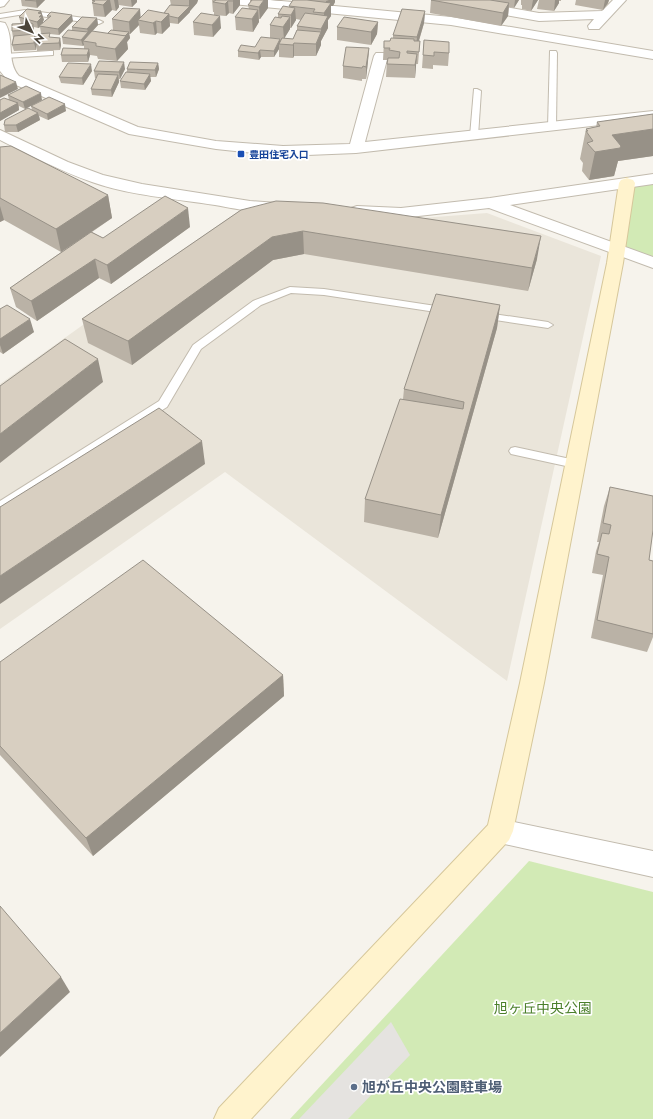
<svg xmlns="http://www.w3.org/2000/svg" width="653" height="1119" font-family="Jost,'Noto Sans JP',sans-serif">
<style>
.residential{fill:#eae5da}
.green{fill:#d2eab5}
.parking{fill:#e5e3e0}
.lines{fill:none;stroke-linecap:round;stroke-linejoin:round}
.lane-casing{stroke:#c2bbae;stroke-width:2}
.street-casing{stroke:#c2bbae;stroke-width:2}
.secondary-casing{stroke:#d6c79b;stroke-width:2}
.lane{fill:#fff;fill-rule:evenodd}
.street{fill:#fff;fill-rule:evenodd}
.secondary{fill:#fff3cd;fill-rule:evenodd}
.wall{fill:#bab2a6;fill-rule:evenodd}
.shaded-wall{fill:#979187}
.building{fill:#d8cfc1;stroke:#979187}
.transit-dot{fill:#1a4fb4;stroke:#fff;stroke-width:1.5}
.service-dot{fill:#5c6f8a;stroke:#fff;stroke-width:1.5}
.labels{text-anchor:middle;stroke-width:3.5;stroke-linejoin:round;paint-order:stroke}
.far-transit-label{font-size:10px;font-weight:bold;fill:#164399;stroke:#fff;text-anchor:start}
.near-park-label{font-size:14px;fill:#4a7f2a;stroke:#fff}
.near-service-label{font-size:14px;font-weight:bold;fill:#4e5e75;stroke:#fff;text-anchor:start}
</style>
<rect width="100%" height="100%" fill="#f6f3ec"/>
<!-- residential -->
<polygon class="residential" points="250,206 383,221 487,213 601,256 507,681 225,472 0,629 0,384"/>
<!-- green -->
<g class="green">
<polygon points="653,179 653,263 618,250 627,183"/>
<polygon points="529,861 653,892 653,1119 290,1119"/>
</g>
<!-- parking -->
<polygon class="parking" points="391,1022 410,1055 348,1119 299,1119"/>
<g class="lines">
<defs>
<g id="lane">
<polygon points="25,10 99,20 103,22 99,24 25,14 0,18 0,14"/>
<polygon points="50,51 53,51 53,55 5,58 1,56 5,54"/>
<polygon points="550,51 556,51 557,53 556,127 552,130 548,127"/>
<polygon points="474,89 477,89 481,91 478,136 474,139 470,136"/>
<polygon points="290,287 324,289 449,308 454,311 449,314 324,295 291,293 261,305 201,349 167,407 0,512 0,501 159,401 193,345 253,301"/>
<polygon points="480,312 548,322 553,325 548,328 476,317 475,315 476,313"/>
<polygon points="515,447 575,460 579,461 581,464 579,467 575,468 511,454 509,451 511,448"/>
</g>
<g id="street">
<polygon points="0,0 9,0 4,6 0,7"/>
<polygon points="226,0 271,0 451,17 653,51 653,59 451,25 232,4 228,3"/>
<polygon points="438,0 465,0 539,13 602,11 613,0 626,0 599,29 589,29 588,26 594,19 539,21 444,4 440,3"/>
<path d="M0,22L5,23C15,39 6,62 19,76L138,127L216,141L283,146L350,144L374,56L376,53H386L388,56L365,142L653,111V119L356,153L283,156L216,149L129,134L9,82L0,71Z"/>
<path d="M0,130L68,162L103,175L142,184L250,201L291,204L293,207L291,210C268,216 237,209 215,205C176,199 128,195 92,182C60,171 30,155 0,140Z"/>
<polygon points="653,174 653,184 510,205 653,257 653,268 489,208 401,218 357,216 351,214 349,211 351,208 357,206 401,208 490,198"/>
<polygon points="500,819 653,851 653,877 500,843 491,840 487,831 491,822"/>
</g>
<polygon id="secondary" points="627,178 633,180 635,183 623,263 544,683 513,831 509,840 251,1119 214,1119 219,1108 488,825 520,683 607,263 619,183 621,180"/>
</defs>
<!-- lane casing -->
<use href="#lane" class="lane-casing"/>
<!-- street casing -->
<use href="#street" class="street-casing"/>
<!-- secondary casing -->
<use href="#secondary" class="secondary-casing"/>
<!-- lane -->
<use href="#lane" class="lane"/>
<!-- street -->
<use href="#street" class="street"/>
<!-- secondary -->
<use href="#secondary" class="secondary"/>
</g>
<!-- wall -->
<g class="wall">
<polygon points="21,0 45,0 37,8 22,6"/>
<polygon points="92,0 137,0 137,2 132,7 119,5 119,7 116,11 112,10 105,17 94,16"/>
<polygon points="170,0 198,0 197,3 190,11 190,12 178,24 170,23 170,26 162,34 157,33 155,35 140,33 139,25 130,34 129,34 130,38 127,42 128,49 117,61 98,59 97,56 90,55 88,62 62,62 61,55 84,49 84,45 83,46 63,44 62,37 72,30 72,27 97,18 98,25 92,32 107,34 113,30 112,19 141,17 164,13 171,5"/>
<polygon points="212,0 240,0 240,5 233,14 229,13 226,16 214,15 214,12 213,12"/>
<polygon points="250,0 268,0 268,8 260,19 259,19 259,22 253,32 236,30 235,17 249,9 248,5 250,3"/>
<polygon points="270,0 283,0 281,1"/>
<path d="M293,0H335V2L333,6H331V16L328,20V28L321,41V45L316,56H294L293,58L279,57V49L274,57H261L259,60L238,57V51L255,47L281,39L270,38V25L278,17V14L289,7V6ZM296,19L301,20L297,26V30L293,39L284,38L290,29V28H291L296,20Z"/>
<polygon points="431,0 519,0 514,8 509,7 508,16 501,26 430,13"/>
<polygon points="521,0 538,0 531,11 522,9 522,5 521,5"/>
<polygon points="539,0 561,0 561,1 559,1 559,3 554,11 537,9"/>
<polygon points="576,0 609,0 608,3 603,10 575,5"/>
<path d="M41,11L44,20L43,21V23L48,19L47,16L73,21L59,35L50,34V37L60,38L61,45L60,50L37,51L36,45V50L14,51L12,45L13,38L12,31L21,24L19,17ZM34,27L38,28L40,27L41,33L47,34L36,39L34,34Z"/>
<polygon points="425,11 424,23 419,41 420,41 418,64 416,64 415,78 386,77 387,60 383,60 384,41 390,41 393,38 393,35"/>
<polygon points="201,13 221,28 213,37 194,35 193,22"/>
<polygon points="378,22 377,34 371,45 337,40 337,27"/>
<polygon points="424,40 449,53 448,66 433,65 433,69 422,68"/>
<polygon points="369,48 368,61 366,79 362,79 362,81 343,78 343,66"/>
<polygon points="158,63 159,69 156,77 150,77 151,81 145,90 121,88 120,81 127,72 127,69"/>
<polygon points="125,69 120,79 119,79 119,82 112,97 92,95 91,89 96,78 95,78 94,71"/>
<polygon points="92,71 83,85 61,83 59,77"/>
<polygon points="8,95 42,100 25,109 19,106 19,110 0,121 0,100 9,100"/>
<polygon points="31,106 66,111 48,120 39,116 40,120 18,132 5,132 4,125 32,110"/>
<polygon points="653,114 653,156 618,161 614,176 589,180 582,171 583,163 580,159 586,129 596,127 597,122"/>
<polygon points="0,147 108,195 112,218 92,232 103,238 190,227 111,284 99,278 37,321 16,307 10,288 83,237 61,252 4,220 0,222"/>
<polygon points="241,210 537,259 528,291 304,254 273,260 132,365 88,343 82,319"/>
<polygon points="500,305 497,328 438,538 364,522 365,499 403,399 404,389"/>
<polygon points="0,309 34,332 3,354 0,352"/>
<polygon points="610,487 649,560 653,561 653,637 647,652 591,638 603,575 592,573 596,551 599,542 597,542 604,506"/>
<polygon points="0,662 283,675 284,696 93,856 0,755"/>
</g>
<!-- shaded-wall -->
<g class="shaded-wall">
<polygon points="37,0 45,0 37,8 36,1"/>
<polygon points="108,0 110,0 112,10 105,17 103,5"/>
<polygon points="114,0 118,0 119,7 116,11"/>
<polygon points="131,0 137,0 137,2 132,7"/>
<polygon points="189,0 198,0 197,3 190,11 190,12 178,24 178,18 189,6"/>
<polygon points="234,0 240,0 240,5 233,14 233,1"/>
<polygon points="264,0 268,0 268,8 260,19 259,7"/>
<polygon points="329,0 335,0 335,2 333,6 331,6 331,16 328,20 328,28 321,41 321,45 316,56 316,44 321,33 321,29 324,23 324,13 326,7 326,1"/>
<polygon points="515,0 519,0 514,8"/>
<polygon points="533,0 538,0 531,11"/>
<polygon points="555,0 559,0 559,3 554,11"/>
<polygon points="605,0 609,0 608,3 603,10"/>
<polygon points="228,1 229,13 226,16 225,4"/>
<polygon points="509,3 508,16 501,26 503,13"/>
<polygon points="295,8 296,20 291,28 291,15"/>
<polygon points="140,9 141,21 138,20 139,25 130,34 129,22"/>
<polygon points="258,10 259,22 253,32 252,19"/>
<polygon points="41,11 44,20 43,21 43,24 39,26 40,27 38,28 37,22 38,13"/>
<polygon points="425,11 424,23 416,50 417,37"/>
<polygon points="169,14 170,26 162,34 161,22"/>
<polygon points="72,15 73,21 59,35 58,29"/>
<polygon points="220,16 221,28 213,37 212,25"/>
<polygon points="290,17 290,29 284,39 283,27"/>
<polygon points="97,18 98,25 83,41 84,45 83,46 81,40 88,32 87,29"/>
<polygon points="156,21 157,33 155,35 153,23"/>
<polygon points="378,22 377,34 371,45 371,32"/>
<polygon points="33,24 34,31 34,36 32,30"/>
<polygon points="129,32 130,38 127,42 128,49 117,61 115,49"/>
<polygon points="35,34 37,41 36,50 34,43"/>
<polygon points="60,38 61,45 60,50 59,43"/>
<polygon points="280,39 281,44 279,44 279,49 274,57 274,51"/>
<polygon points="294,43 294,56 293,58 293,45"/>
<polygon points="369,48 368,61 366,79 366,67"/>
<polygon points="89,49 90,55 88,62 87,55"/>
<polygon points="260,50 261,57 259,60 258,53"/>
<polygon points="417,54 415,78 415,65"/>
<polygon points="124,62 125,69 120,79 119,72"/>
<polygon points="158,63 159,69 156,77 155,70"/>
<polygon points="91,64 92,71 83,85 82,78"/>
<polygon points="150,74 151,81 145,90 144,84"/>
<polygon points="118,75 119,82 112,97 111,90"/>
<polygon points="16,82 18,89 0,98 0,90"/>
<polygon points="41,93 42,100 25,109 23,102"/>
<polygon points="18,103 19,110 0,121 0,113"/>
<polygon points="65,104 66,111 48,120 47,114"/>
<polygon points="38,113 40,120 18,132 16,125"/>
<polygon points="653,129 653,156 618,161 614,176 589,180 595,152 612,135"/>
<polygon points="108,195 112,218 61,252 56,229"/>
<polygon points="0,206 4,220 0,222"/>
<polygon points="188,208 190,227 111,284 107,265"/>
<polygon points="303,231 304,254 273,260 132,365 128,341 272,237"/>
<polygon points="541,236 537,259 528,291 532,268"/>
<polygon points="95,259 99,278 37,321 31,301"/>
<polygon points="500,305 497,328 438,538 441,515"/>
<polygon points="30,319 34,332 3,354 0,345 0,339"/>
<polygon points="98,359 103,382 0,463 0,434"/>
<polygon points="202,441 205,464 0,604 0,576"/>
<polygon points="283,675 284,696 93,856 86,838"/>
<polygon points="61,977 70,992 0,1057 0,1033"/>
</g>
<!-- building -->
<g class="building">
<polygon points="25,0 37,0 36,1"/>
<polygon points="92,0 108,0 103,5 92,3 95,1"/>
<polygon points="216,0 234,0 233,1 228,1 225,4 213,2"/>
<polygon points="251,0 264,0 259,7 248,5 252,0"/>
<polygon points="293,0 307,0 331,3 324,13 313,12 315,9 289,6"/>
<polygon points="431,0 490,0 509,3 503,13"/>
<polygon points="170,5 190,6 178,18 169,16 169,14 164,13"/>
<polygon points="283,6 295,8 291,15 278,14"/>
<polygon points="123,8 140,9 129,22 112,19"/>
<polygon points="242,8 258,10 252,19 235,17"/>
<polygon points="27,9 41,11 38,13 42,14 39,17 42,17 37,22 19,17"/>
<polygon points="402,9 425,11 417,37 393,35"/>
<polygon points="148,10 169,14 161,22 156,21 153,23 138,20"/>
<polygon points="51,12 72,15 58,29 39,26 51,16 47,16"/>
<polygon points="201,13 220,16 212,25 193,22"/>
<polygon points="305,13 328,16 321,29 297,26"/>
<polygon points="282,16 290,17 283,27 270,25 275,17 281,18"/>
<polygon points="82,17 97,18 87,29 72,27"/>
<polygon points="344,17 378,22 371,32 337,27"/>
<polygon points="31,23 33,24 32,30 12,31 12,24"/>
<polygon points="68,30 88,32 81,40 62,37"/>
<polygon points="111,30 129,32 125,36 107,34"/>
<polygon points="297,30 321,32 316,44 294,43 293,45 279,44 282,38 293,39"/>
<polygon points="92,31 126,36 115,49 96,46 96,43 83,41"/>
<polygon points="50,33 49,37 60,38 59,43 36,44 37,34"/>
<polygon points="35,34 34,43 12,45 14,36"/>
<polygon points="261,37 280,39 274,51 260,50 258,53 238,51 241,45 255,47"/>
<polygon points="391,38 414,39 414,41 420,41 419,52 407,51 407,53 417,54 415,65 387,64 388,58 399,58 400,52 389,50 390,48 384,48 384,41 390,41"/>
<polygon points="424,40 449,42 449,53 434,52 434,56 423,55"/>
<polygon points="346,47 369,48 366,67 363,66 362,68 343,66"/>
<polygon points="63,48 89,49 87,55 61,55"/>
<polygon points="99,61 124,62 119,72 94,71"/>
<polygon points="130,62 158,63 155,70 127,69"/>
<polygon points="68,63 91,64 82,78 59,77"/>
<polygon points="126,72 150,74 144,84 120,81"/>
<polygon points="98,74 118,75 111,90 91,89"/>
<polygon points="0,75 16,82 0,90"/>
<polygon points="26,86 41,93 23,102 8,95"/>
<polygon points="49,97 65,104 47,114 31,106"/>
<polygon points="4,98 18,103 0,113 0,100"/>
<polygon points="28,108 38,113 16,125 4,125 5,120"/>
<polygon points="653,114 653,129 612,135 621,146 620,148 595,152 587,143 593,141 586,131 588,131 586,129 600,126 597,122"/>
<polygon points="11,146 108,195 56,229 0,198 0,147"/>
<polygon points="165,196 188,208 107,265 95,259 31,301 10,288 91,232 103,238"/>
<polygon points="276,201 323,203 541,236 532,268 303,231 272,237 128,341 82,319 241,210"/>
<polygon points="436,294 500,305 441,515 365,499 400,399 463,409 464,402 404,389"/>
<polygon points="7,305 30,319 0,339 0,309"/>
<polygon points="65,339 98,359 0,434 0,386"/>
<polygon points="159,408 202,441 0,576 0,507"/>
<polygon points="610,487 653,496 653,530 649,560 653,561 653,634 597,620 609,557 597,554 602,533 609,534 611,525 603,523"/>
<polygon points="143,560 283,675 86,838 0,746 0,662"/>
<polygon points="0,906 61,977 0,1033"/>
</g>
<!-- markers -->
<rect class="transit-dot" x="237" y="150" width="8" height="8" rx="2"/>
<circle class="service-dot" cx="354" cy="1087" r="4"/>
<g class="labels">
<!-- far-transit labels -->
<g class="far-transit-label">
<text x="249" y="158">豊田住宅入口</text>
</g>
<!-- near-park labels -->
<g class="near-park-label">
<text x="543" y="1013">旭ヶ丘中央公園</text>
</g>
<!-- near-service labels -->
<g class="near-service-label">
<text x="362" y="1092">旭が丘中央公園駐車場</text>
</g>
</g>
<!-- north arrow -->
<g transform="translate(32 32) rotate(133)" stroke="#ffffff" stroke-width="3" paint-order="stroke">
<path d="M0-3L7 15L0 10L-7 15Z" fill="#4b4439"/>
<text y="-6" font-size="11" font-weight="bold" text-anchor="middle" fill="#4b4439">N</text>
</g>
</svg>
